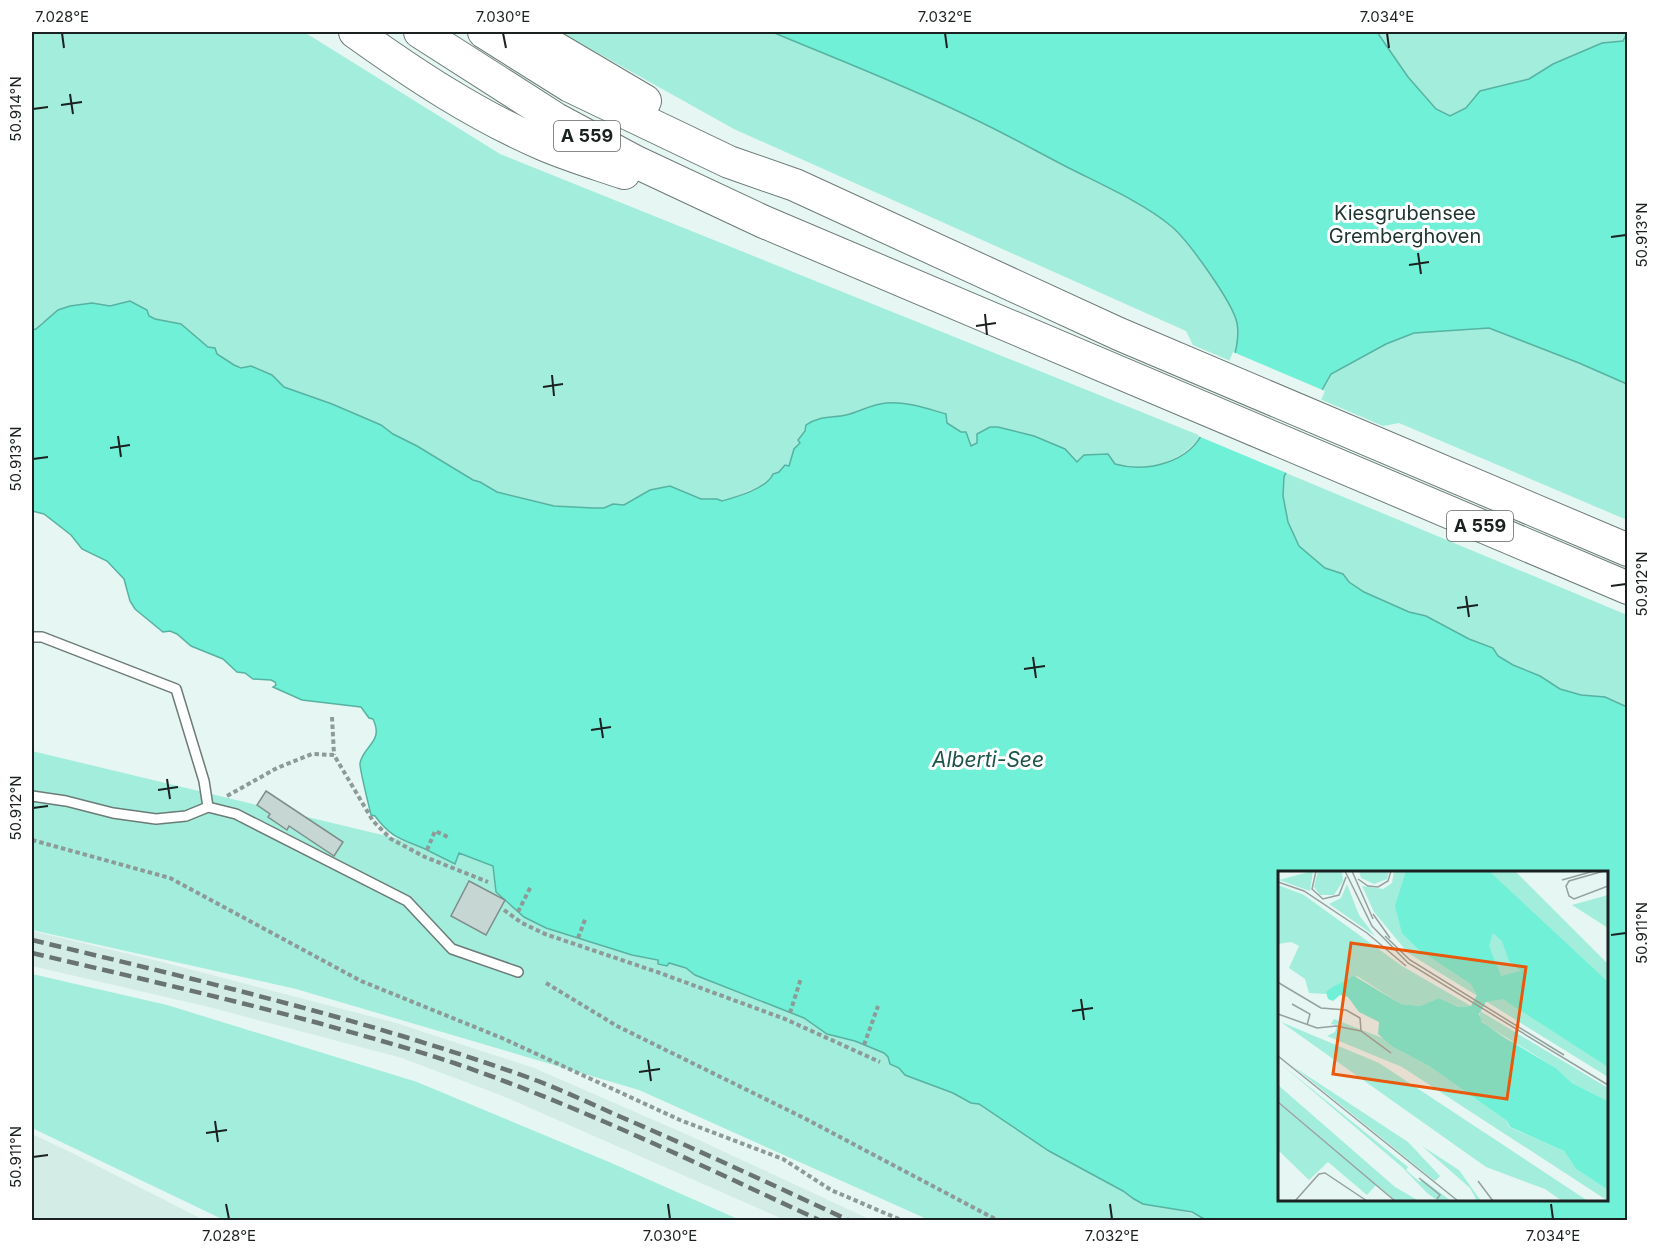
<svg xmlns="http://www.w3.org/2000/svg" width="1659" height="1252" font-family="Inter,sans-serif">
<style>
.built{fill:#d3ece6}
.green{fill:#a2eddc}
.water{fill:#71f0d8;stroke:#57b2a1;stroke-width:1.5;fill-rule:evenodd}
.pier{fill:#e6f6f2}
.building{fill:#c6d6d2;stroke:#7f8e8a;stroke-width:1.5}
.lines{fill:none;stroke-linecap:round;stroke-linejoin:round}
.lane-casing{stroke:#6c7b77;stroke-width:12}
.highway-casing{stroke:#6c7b77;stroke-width:34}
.path{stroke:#8e9a97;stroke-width:4;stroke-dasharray:4.5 3;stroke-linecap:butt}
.lane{stroke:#fff;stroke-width:9}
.highway{stroke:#fff;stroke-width:32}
.rail{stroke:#697371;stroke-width:4.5;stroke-dasharray:12 6;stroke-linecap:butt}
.ticks{fill:none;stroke:#1b2120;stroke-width:2}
.labels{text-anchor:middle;stroke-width:6;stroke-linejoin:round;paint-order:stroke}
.shield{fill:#fff;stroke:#5f6463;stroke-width:1.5}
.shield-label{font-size:18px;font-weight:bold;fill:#1b2120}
.park-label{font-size:20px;fill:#1d342f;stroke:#fff}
.water-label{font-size:21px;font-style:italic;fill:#1d5449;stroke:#fff}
.inset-road{fill:none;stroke:#95a19e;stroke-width:1.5}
.view{fill:#e8590c;fill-opacity:0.15;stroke:#e8590c;stroke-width:3}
.inset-edge{fill:none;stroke:#1b2120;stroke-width:3}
.neatline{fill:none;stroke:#1b2120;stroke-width:2}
.ticks-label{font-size:15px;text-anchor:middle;fill:#1b2120}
</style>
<rect width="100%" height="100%" fill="#e6f6f2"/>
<!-- built -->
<g class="built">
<polygon points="32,931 158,961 396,1023 534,1068 688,1135 871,1220 785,1220 503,1096 402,1058 209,1007 32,966"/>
<polygon points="32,1134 70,1152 204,1220 32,1220"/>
</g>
<!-- green -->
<g class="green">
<path d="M32,32H304L500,154L1201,436C1181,462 1147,474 1115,464L1108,454L1085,455L1077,462L1065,449L1034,436L977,443L971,446L961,432L947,423L946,414C918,406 888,401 859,410C854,411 851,414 846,415C832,417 818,416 806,425L805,430L798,440L800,443L789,466L765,484L722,502L717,499H701L670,486L650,490L624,506L613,504L604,508H593L554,506L497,492L480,482L473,480L417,446L393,434L381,425L332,404L284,387L272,375L234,365L208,347L182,324L155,319L149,316L147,310L130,301L110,306L92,303L70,306L41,323L36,329L32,330Z"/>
<polygon points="560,32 1627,32 1627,520 1399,423 1383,426 1193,345 1186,331 734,129"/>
<polygon points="1286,473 1627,615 1627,707 1606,697 1581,695 1560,689 1540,676 1513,665 1498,656 1493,648 1469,639 1426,616 1409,612 1364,592 1349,582 1343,574 1325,568 1299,546 1288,522 1283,496 1284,477"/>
<path d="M32,751L395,838L427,850L454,864L459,853L493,866L496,892L508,904L546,928L587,941L658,960V964C672,962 684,966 695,975L804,1018L827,1034L855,1041L884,1053L905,1075L953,1093L971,1103L979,1104L1049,1151L1123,1191C1146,1209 1180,1205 1206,1220H929L639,1090L296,989L32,930Z"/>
<polygon points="32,974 167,1005 417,1082 609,1162 740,1220 224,1220 32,1128"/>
</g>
<!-- water -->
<path class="water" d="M772,32H1377L1408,77L1436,109L1450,116L1466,108L1480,91L1529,79L1553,64L1602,43L1623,41L1627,33V384L1579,363L1489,328L1414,333L1386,344L1331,374L1322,390L1284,477L1283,496L1288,522L1299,546L1325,568L1343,574L1349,582L1364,592L1409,612L1426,616L1469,639L1493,648L1498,656L1513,665L1540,676L1560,689L1581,695L1605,697L1627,707V1220H1206L1192,1212L1143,1204L1134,1199L1123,1191L1049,1151L979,1104L971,1103L953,1093L905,1075L899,1068L890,1064L888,1057L884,1053L855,1041L827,1034L804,1018L695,975L686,968L669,963L667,966L658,964V960L632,955L546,928L524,917L496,892L493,866L459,853L455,864C445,859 435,854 425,849C402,839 391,838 375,816L371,815C369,806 359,767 360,763C364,745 384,742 373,719L369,718L361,707L302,700L273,687L276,685L275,682L271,680L253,679L245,673L237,672L223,659L191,646L177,634L170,631L163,632L135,609L130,601L124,579L107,561L82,549L71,535L44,514L32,511V330L36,329L58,310L70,306L92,303L110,306L130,301L147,310L149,316L155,319L181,324L208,347L215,348L217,354L234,365L241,368L251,366L272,375L284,387L332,404L381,425L393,434L417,446L473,480L480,482L497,492L554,506L593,508H604L613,504L624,505L650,490L670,486L701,499H717L722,501C736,497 768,488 773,474L779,472L785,465L789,466L794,449L800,443L798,440L805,431L806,425C818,416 832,418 846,415C859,412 872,404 886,403C906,401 928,409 946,414L947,423L961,432H966L971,446L977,443V434L990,427H998L1034,436L1065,449L1077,462L1084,455L1108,454L1115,464C1146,473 1190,463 1204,430C1216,400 1243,355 1237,323C1233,303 1188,240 1171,226C1144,203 1098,183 1065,166C1034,150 1004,133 972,118C907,86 839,60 772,32ZM1280,872H1606V1200H1280Z"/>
<!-- pier -->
<polygon class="pier" points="1233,352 1325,391 1289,474 1198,436"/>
<!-- building -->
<g class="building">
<polygon points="266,791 343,842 334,856 289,826 287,830 268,817 270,814 257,805"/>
<polygon points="469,881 505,900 486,935 451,916"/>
</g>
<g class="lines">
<defs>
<g id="lane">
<polyline points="32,637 42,637 176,689 204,781 208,807"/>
<polyline points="32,796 66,801 113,813 156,819 186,816 208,807 236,814 407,901 452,949 518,972"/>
</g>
<g id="highway">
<path d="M355,32C415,75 477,116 545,145C571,156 598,164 624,173"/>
<polyline points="420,32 556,119 636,162 764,222 1628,588"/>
<polyline points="484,32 570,86 729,162 795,185 1119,334 1628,550"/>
<polyline points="528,32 645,101"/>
</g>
</defs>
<!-- lane casing -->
<use href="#lane" class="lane-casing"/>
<!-- highway casing -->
<use href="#highway" class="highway-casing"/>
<!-- path -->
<g class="path">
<polyline points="332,717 334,755"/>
<polyline points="227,796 277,768 312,754 334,755 373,821 391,839 425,857 488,882"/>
<polyline points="32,840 170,878 361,981 502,1038 680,1120 783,1159 831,1190 901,1220"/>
<polyline points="427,850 435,831 448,837"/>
<polyline points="504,910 522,923 545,934 660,973 785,1019 880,1062"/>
<polyline points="518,912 531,886"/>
<polyline points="578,938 586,917"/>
<polyline points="546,983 617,1026 804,1118 997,1220"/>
<polyline points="790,1013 801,978"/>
<polyline points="864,1045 878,1006"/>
</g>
<!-- lane -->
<use href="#lane" class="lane"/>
<!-- highway -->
<use href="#highway" class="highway"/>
<!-- rail -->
<g class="rail">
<path d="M32,940C202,981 373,1021 538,1081C566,1092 594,1105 621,1117C698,1150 773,1185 848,1220"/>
<path d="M32,953C129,976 226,998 322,1024C367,1037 413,1049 457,1064C582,1107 700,1165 819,1220"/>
</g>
</g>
<!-- ticks -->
<path class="ticks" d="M62,33L64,48M503,33L506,48M945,33L947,48M1387,33L1389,48M70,94L73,114M61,105L82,102M33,109L48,107M1611,237L1626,235M1418,253L1421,274M1409,265L1429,262M985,314L987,335M976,326L996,323M552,375L554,396M543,387L563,384M118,436L121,457M110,448L130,445M33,459L48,457M1611,586L1626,584M1466,596L1469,617M1457,608L1478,605M1033,657L1036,678M1024,669L1045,666M600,718L603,738M591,730L611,727M167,779L170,799M158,790L178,787M33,808L48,806M1611,935L1626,933M1081,999L1084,1020M1072,1011L1093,1008M648,1060L651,1081M639,1072L660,1069M215,1121L218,1142M206,1133L227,1130M33,1157L48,1155M226,1204L229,1219M668,1204L670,1219M1110,1204L1112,1219M1551,1204L1553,1219"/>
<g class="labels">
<!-- shield labels -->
<g class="shield">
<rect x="554" y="121" width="66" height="30" rx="4.5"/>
<rect x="1447" y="511" width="66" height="30" rx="4.5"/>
</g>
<g class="shield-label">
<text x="587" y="142">A 559</text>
<text x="1480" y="532">A 559</text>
</g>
<!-- park labels -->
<g class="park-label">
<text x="1405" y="220">Kiesgrubensee<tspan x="1405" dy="23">Gremberghoven</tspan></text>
</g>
<!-- water labels -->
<g class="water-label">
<text x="988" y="767">Alberti-See</text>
</g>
</g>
<!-- overview -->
<g transform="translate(1278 871)">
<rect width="330" height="330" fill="#e6f6f2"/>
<path d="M35,0L32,20L1,9L34,0ZM40,0H64L65,10L56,24H42L36,16ZM81,0H111L109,8L96,13L83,7ZM116,0H237L330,93V206L130,82L96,41L84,15L105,18L114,12ZM69,13L81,44L97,65L51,33L63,27ZM0,14L26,24L124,95L193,135L180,136L161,127L142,135L123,133L79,105L48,123L31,122L27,108L11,97L21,75L13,71L0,73ZM330,24V57L294,34ZM202,140L330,217V230L294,212L278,197L208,154L202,148ZM56,148L112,170L115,176L151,195L229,250L231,256L286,280L298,298L330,319V330L124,196L49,165L57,161L59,154L53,153ZM3,151L101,192L310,330H284L267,318L208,296ZM3,193L130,296L128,299L142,311L144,308L173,330H160L149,322L124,296ZM16,196L130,271L162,305L157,310ZM0,214L117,316L141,330H118L0,230ZM0,232L98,314L89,324L50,291L31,309L0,279ZM144,275L181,299L203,330H199L192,317Z" fill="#a2eddc"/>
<path d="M128,0H211L330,111V196L225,128L208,131L201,143L204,151L227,167L278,197L294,212L330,230V319L298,298L286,280L232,256L229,250L151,195L115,176L100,163L101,151L81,141L70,126L62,124L55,130L50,128L48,121L53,117L76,105L123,133L142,135L161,127L180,136L193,135L199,124L193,113L140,78L124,62L117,35ZM215,62L224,70L231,90L243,100L223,105L211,75Z" fill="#71f0d8" fill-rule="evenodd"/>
<path class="inset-road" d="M38,0L34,18L45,28L61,24L68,6M67,0L94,55L130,92L330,214M74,0L95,48M326,0L291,10L288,15L291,25L296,28L330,15M80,8L90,15L100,16L110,10L113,0M284,9L316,0M0,11L26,20L89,62L128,95M95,43L112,67M107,65L132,89L286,184M1,112L43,137L68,139L82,147L83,160M14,133L32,143L29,154M0,143L39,157L58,155L83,160L113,182M0,185L180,330M0,231L117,330M141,307L162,324L159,328M200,310L215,330M17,330L41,303L47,302L89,330"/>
<path class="view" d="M73,72L248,96L229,228L55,203Z"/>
<rect width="330" height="330" class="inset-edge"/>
</g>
<!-- border -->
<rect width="1659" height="1252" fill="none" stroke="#ffffff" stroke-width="66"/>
<rect x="33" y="33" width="1593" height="1186" class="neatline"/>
<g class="ticks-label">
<text x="62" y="22">7.028°E</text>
<text x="503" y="22">7.030°E</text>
<text x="945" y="22">7.032°E</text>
<text x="1387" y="22">7.034°E</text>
<text transform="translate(16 109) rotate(-90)" y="5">50.914°N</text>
<text transform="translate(1642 235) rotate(-90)" y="5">50.913°N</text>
<text transform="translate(16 459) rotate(-90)" y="5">50.913°N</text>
<text transform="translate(1642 584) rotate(-90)" y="5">50.912°N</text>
<text transform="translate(16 808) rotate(-90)" y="5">50.912°N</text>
<text transform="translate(1642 933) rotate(-90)" y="5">50.911°N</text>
<text transform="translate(16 1157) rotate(-90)" y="5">50.911°N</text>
<text x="229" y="1241">7.028°E</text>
<text x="670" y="1241">7.030°E</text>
<text x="1112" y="1241">7.032°E</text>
<text x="1553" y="1241">7.034°E</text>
</g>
</svg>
